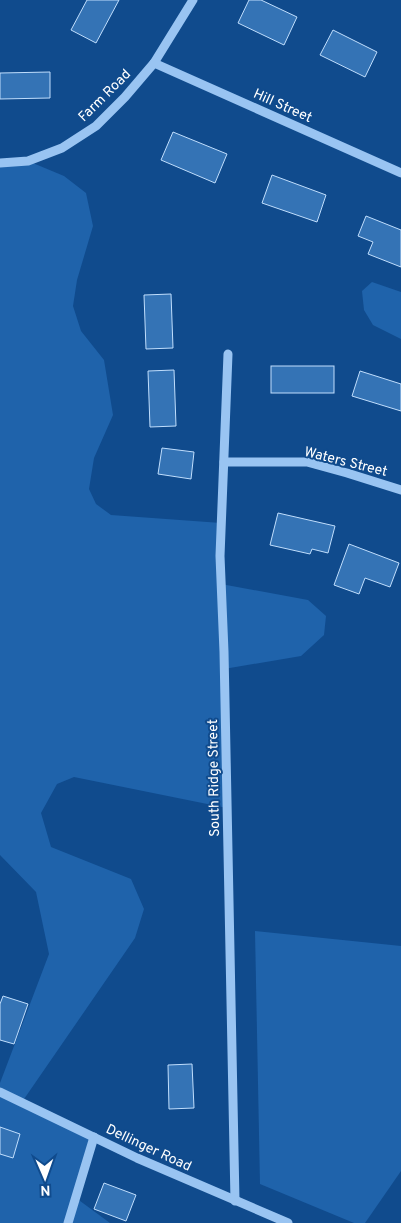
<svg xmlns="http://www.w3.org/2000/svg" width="401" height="1223" font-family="Overpass,sans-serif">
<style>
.green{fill:#1f63ab}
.building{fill:#3473b5;stroke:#c0defd}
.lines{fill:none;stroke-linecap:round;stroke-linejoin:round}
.minor{stroke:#99c4f2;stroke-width:9}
.labels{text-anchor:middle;stroke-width:4;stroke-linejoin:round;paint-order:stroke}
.street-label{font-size:14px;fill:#fff;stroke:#104b8d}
</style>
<rect width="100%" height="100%" fill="#104b8d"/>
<!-- green -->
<g class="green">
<polygon points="28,161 64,176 86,193 93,226 77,280 73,306 81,331 104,360 113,415 94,458 89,489 96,504 111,515 221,523 221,584 308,600 326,616 324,635 301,656 224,669 227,808 74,777 57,784 41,813 51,847 131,879 144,909 135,938 22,1102 94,1137 76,1198 110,1223 0,1223 0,1083 49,954 36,892 0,855 0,163"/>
<polygon points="372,282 401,292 401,339 373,325 364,310 362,291"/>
<polygon points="255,931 401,946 401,1171 365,1223 354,1223 260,1184"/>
</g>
<!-- building -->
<g class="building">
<polygon points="87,0 119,0 96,43 71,30"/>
<polygon points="249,0 261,0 297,17 284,45 238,23"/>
<polygon points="333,30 377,52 365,77 320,55"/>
<polygon points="50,72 50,98 0,99 0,73"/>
<polygon points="173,132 227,154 215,183 161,160"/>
<polygon points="272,175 326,195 317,222 262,203"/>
<polygon points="366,216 401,230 401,267 368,254 373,242 358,236"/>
<polygon points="171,294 173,348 146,349 144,295"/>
<rect x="271" y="366" width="63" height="27"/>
<polygon points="174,370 176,426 150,427 148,371"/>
<polygon points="360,371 401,384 401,411 352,396"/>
<polygon points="162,448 194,452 191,479 158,474"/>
<polygon points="278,513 335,526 328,553 312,549 310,554 270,545"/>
<polygon points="349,544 399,563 390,587 365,578 359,594 334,585"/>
<polygon points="3,996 28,1004 14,1044 0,1040 0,1004"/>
<polygon points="192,1064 194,1108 169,1109 168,1065"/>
<polygon points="0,1127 20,1134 13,1158 0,1154"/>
<polygon points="104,1183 136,1195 126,1221 94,1209"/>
</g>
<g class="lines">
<!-- minor -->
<g class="minor">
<polyline points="154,63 401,173"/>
<polyline points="0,163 28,161 62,148 96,126 125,97 154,63 193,0"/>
<polyline points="228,354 220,556 224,652 235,1201"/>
<polyline points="224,462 307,462 347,473 401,490"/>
<polyline points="0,1092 137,1158 288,1223"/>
<polyline points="68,1223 94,1137"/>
</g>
</g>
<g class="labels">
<!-- street labels -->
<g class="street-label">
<text transform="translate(104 95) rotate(-45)" y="5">Farm Road</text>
<text transform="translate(283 105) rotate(24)" y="5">Hill Street</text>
<text transform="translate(346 461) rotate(14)" y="5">Waters Street</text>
<text transform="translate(213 778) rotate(-91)" y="5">South Ridge Street</text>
<text transform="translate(149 1147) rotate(25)" y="5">Dellinger Road</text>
</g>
</g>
<!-- north arrow -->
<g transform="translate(45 1178) rotate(178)" stroke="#104b8d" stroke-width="4" paint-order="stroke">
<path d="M0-4L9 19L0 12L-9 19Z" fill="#ffffff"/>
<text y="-8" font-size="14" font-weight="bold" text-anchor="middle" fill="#ffffff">N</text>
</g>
</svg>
